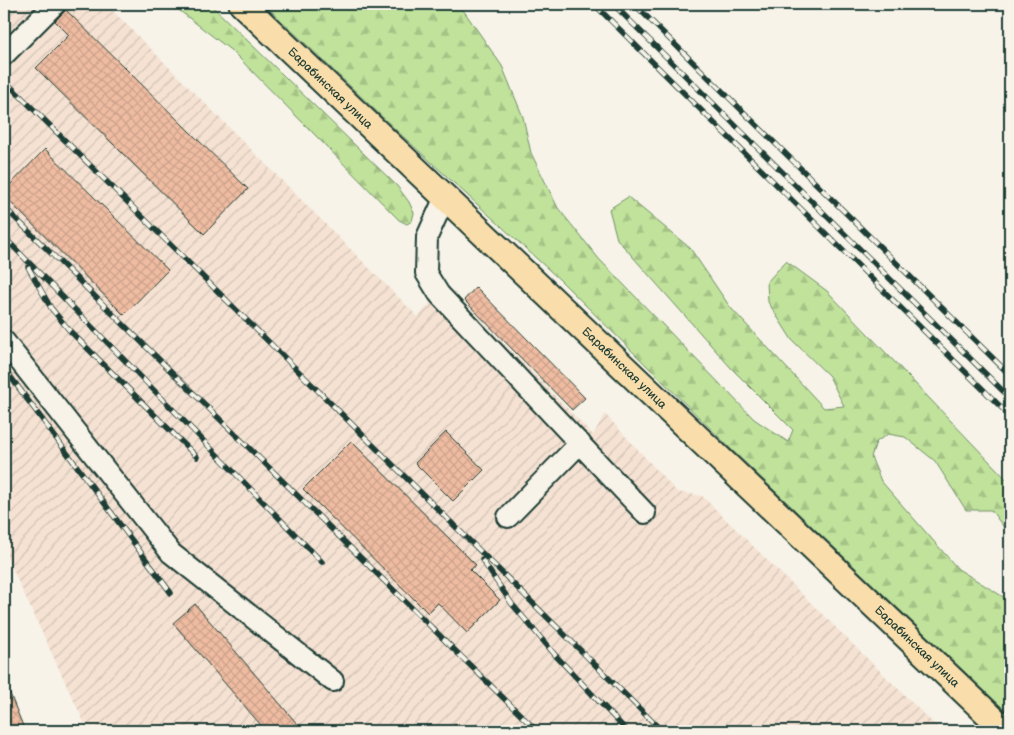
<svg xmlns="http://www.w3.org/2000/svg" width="1014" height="735" font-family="'Balsamiq Sans',sans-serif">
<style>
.industrial{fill:url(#industrial-furrows)}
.forest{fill:url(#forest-firs);stroke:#709068}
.building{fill:url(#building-cross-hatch);stroke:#1f3d34}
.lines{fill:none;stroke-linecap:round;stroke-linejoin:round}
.minor-casing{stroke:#1f3d34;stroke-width:24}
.major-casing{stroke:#1f3d34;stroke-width:29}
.minor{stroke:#f7f3e8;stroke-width:20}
.major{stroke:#f9deab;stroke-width:25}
.rail-casing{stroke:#1f3d34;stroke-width:5.5}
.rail{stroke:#f7f3e8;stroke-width:4;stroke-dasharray:11;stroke-linecap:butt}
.labels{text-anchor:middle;stroke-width:4.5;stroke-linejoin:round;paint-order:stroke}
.street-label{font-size:12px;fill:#1f3d34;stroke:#f7f3e8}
</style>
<defs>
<pattern id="industrial-furrows" width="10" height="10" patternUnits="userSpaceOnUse" patternTransform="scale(1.25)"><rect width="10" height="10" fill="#f5e2d3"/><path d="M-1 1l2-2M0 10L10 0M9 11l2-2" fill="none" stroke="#d2c3b6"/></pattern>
<pattern id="forest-firs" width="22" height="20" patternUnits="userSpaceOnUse" patternTransform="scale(1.25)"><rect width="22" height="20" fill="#c0e29b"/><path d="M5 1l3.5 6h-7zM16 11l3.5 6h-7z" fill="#a5c386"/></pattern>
<pattern id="building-cross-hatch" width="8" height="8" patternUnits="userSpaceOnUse" patternTransform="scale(1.25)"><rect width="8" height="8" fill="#efbca1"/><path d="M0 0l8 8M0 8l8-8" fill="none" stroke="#cca28b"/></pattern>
</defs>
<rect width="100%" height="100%" fill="#f7f3e8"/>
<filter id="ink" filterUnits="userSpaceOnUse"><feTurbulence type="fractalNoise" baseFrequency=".02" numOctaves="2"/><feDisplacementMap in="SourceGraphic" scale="10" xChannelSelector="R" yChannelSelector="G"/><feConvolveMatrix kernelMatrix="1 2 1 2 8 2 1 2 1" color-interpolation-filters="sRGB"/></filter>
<g filter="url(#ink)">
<!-- industrial -->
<polygon class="industrial" points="4,4 106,4 418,317 447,285 593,435 605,414 677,492 702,496 941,731 88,731 4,551"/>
<!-- forest -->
<g class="forest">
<polygon points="171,4 210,4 397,186 409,202 414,213 412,221 407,224 399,220 233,52"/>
<polygon points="264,4 459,4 502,66 523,117 531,153 558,208 599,259 754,419 788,442 793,430 732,369 617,239 609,209 628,197 690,248 730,307 824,408 844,406 829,376 792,340 768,302 767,282 786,261 827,291 1010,483 1010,528 1005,529 991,510 966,510 935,461 905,437 888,434 876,442 871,457 881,481 958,569 1010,601 1010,715 732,450 560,280 396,130"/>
</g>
<!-- building -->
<g class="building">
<polygon points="66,10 248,189 204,234 36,68 69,35 55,21"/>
<polygon points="45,149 168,270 124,315 4,196 4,191"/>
<polygon points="476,287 585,398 572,410 464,300"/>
<polygon points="446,432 484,470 453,501 415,463"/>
<polygon points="351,441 476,565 470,570 500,600 467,633 438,603 428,613 303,489"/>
<polygon points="195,604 299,726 292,731 266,731 173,623"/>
<polygon points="4,679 25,731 4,731"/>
<polygon points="455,724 463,731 448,731"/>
</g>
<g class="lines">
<defs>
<g id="minor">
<polyline points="4,55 55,4"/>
<polyline points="445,197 427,237 426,273 439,294 645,513"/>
<polyline points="4,341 171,553 333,681"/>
<polyline points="508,517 580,443"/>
</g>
<g id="major">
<path id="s1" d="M242,4L1006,731"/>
</g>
</defs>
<!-- minor casing -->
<use href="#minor" class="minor-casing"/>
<!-- major casing -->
<use href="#major" class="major-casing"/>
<!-- minor -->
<use href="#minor" class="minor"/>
<!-- major -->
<use href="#major" class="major"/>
<defs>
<g id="rail">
<polyline points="594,4 1010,416"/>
<polyline points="613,4 1010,398"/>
<polyline points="634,4 1010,375"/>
<polyline points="4,80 662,731"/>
<polyline points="4,207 537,731"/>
<polyline points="4,237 322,562"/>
<polyline points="28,267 51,308 70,331 197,457"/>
<polyline points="4,368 171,593"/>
<polyline points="482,560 512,604 556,656 627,731"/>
</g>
</defs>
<!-- rail casing -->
<use href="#rail" class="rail-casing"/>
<!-- rail -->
<use href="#rail" class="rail"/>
</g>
</g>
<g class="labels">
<!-- street labels -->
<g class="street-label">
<text dy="4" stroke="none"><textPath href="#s1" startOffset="122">Барабинская улица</textPath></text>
<text dy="4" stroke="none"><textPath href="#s1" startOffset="528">Барабинская улица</textPath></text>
<text dy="4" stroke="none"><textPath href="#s1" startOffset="932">Барабинская улица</textPath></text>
</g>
</g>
<!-- margin -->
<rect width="1014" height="735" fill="none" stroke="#f7f3e8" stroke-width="20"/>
<rect x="10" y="10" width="994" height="715" fill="none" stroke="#1f3d34" stroke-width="2" filter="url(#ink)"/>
</svg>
